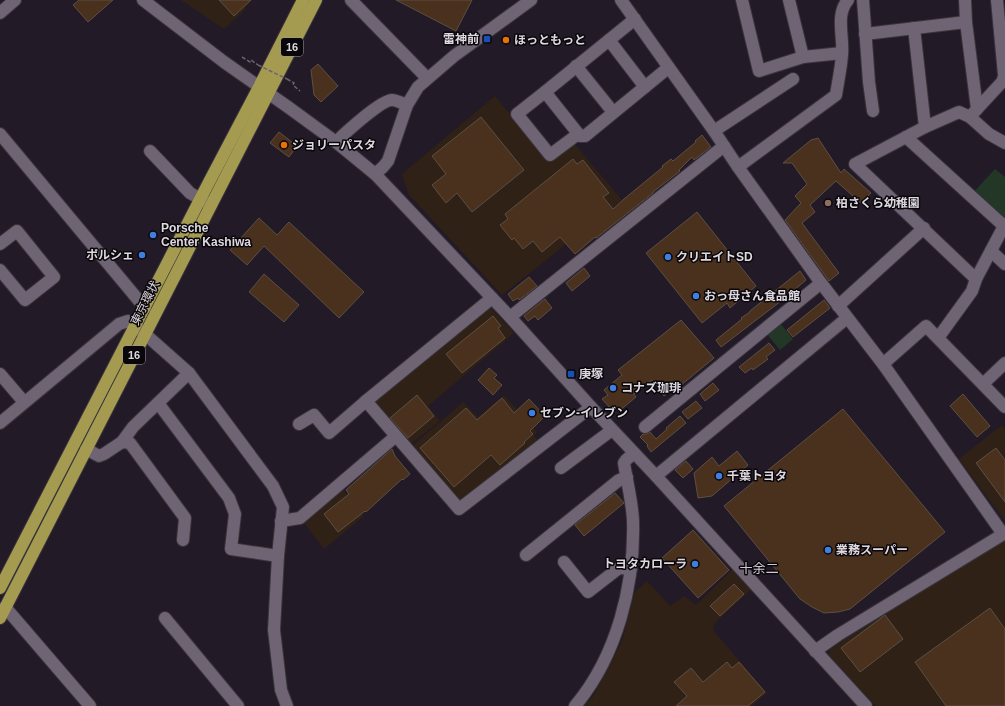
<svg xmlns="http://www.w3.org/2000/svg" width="1005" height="706" font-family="Helvetica,'Noto Sans JP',sans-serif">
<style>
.industrial{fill:#302117}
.green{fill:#223726}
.building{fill:#49311d;stroke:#5d4f44}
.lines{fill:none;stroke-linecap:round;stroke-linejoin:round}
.minor-casing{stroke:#39343d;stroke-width:14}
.highway-casing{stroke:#39343d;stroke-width:14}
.path{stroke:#6b646f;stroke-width:1.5;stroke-dasharray:4 2;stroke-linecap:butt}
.minor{stroke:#6e6473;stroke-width:12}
.highway{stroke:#a59b50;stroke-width:12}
.path-bridge{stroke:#6b646f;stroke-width:1.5;stroke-dasharray:4 2;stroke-linecap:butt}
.transit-dot{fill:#1a4fb4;stroke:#0a070b;stroke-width:1.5}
.food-dot{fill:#e8710a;stroke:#0a070b;stroke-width:1.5}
.education-dot{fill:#8d6e63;stroke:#0a070b;stroke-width:1.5}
.shop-dot{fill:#3f7fe0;stroke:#0a070b;stroke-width:1.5}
.labels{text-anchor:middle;stroke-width:3;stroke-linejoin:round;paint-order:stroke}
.shield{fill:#0a070b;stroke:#9e9aa1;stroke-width:1}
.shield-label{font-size:11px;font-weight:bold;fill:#ded9e1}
.poi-label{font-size:12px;font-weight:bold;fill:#ded9e1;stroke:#0a070b;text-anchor:start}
.street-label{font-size:12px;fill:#ded9e1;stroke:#0a070b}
.neighbourhood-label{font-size:13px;fill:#d0c6d6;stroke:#0a070b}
</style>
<rect width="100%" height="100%" fill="#221a26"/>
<!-- industrial -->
<g class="industrial">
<polygon points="181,0 252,0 244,8 246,9 224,29"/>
<polygon points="495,96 550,162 574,143 622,200 502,295 409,195 402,174"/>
<polygon points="489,306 514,333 428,406 440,421 408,446 373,401"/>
<polygon points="504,395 537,432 534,436 537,440 461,502 455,500 410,448 463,402 478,417"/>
<polygon points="1002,425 1005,429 1005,521 959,459"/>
<polygon points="341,488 364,516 324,549 302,520"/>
<polygon points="1005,539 1005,706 876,706 829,655 830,649"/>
<polygon points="733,569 752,589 715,623 713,630 767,693 752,706 586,706 585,705 592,698 608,669 622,641 635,592 647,581 670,606 684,596 696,605"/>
</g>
<!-- green -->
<g class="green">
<polygon points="995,169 1005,177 1005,220 972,194"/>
<polygon points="780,323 793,339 780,350 766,333"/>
</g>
<!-- building -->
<g class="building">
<polygon points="79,0 113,0 88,22 73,5"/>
<polygon points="219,0 251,0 234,16"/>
<polygon points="396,0 472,0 456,31"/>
<polygon points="318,64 338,86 321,102 314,95 311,70"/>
<polygon points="481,117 524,170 472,212 457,193 446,203 432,185 446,174 432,156"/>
<polygon points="279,132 297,146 289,157 270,143"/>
<polygon points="702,135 711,147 694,160 692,157 679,170 680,171 653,192 653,193 596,238 595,237 575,254 560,237 542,252 533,241 523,249 514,238 512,240 500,225 508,219 505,214 573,159 577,164 583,160 609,193 603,197 613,209 624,199 663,167 662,166 671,159 673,161 696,142 695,141"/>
<polygon points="818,138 841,173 844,169 871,193 861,203 836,181 810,205 815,212 802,223 839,273 829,281 785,220 801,203 795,196 807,184 792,163 783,163 811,140"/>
<polygon points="697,212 756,286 730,308 727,303 702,323 646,253"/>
<polygon points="259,218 277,235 289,222 364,292 339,318 264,246 247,265 230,250"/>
<polygon points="584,268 590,276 572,291 566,283"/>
<polygon points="800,271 806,280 781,301 721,347 716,340 742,319 741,318 750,312 750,311"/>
<polygon points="264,274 299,305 284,322 249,292"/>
<polygon points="529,277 537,286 519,300 518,298 513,301 508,294"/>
<polygon points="545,299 552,308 538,320 535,316 528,321 524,316"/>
<polygon points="824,300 830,308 793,337 787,330"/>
<polygon points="493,316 501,326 498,328 505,338 462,373 446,354"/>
<polygon points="681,320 714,358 675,390 674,388 664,396 652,380 634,394 636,397 619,411 615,407 611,409 602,399 608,395 604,390 622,375 618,370"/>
<polygon points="769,343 775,350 766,357 768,359 753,370 752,368 745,373 739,367"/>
<polygon points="489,368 497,375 494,378 502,385 493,395 478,380"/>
<polygon points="713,383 719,390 705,401 700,394"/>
<polygon points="963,394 990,426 977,437 950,406"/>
<polygon points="417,395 434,416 408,438 390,418"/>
<polygon points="502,398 514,413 529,399 545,416 530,431 533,434 524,442 525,443 500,465 491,455 454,487 420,448 466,408 477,420"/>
<polygon points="696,401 702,408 688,419 682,412"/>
<polygon points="843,409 945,532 850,609 838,612 824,613 812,607 800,599 724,506"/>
<polygon points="680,416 686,423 651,452 647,446 648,445 640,437 643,434 647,434 650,432 656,439 667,429 666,428"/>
<polygon points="996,448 1005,460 1005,502 976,463"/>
<polygon points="392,449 395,456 410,474 403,480 402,479 366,512 365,511 338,532 324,514 349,494 346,490"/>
<polygon points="737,451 748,465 712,496 698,498 694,473 712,457 719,466"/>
<polygon points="686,461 693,469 683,478 675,470"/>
<polygon points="615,493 624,503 584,536 575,525"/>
<polygon points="693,530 729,570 698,598 662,558"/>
<polygon points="734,584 744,594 720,616 710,606"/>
<polygon points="990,608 1005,629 1005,706 946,706 915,662"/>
<polygon points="885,615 903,639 860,672 841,648"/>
<polygon points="727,662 732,668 739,662 765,692 748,706 676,706 687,696 674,682 691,668 703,682"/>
</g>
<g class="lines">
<defs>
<g id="minor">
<polyline points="143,0 224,62 288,107 336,142 375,174 510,317 591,407 656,476 866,706"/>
<polyline points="351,0 427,78"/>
<polyline points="621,0 714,131 738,167 821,283 883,364 1003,534"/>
<polyline points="742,0 759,71 803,57 842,53"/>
<polyline points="789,0 803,57"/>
<polyline points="863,0 869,82 873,111"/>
<polyline points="965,0 966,22 977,109 970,117"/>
<polyline points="997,0 1004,75"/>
<polyline points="0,13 15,0"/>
<polyline points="635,19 545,92 580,136 585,136 668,68"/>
<polyline points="914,28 925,127"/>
<polyline points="865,34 966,22"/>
<polyline points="609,40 645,87"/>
<polyline points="576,66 613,112"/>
<polyline points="545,92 517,114 550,155 578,134"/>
<polyline points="977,109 1002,82 1005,74"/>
<polyline points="714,131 793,79"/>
<polyline points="0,134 145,308"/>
<polyline points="906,137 1004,226"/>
<path d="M336,142C345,133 381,100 392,100C397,100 403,104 407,105"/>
<polyline points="150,151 190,193 211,205"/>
<path d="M738,167L836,95C838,82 841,68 842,55C844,37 835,15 848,0"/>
<polyline points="375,174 383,167 388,161 407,105 418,87 454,56 531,0"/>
<polyline points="0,244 17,231 54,277 25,300 0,270"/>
<polyline points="991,251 1005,264"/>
<polyline points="976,279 855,164 925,127 959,112 970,117 989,134 1005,143"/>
<polyline points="492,298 366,401 459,509 591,407"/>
<polyline points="838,306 924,228"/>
<polyline points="510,317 724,146"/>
<polyline points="938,338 972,291 976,279 1005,224"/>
<polyline points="883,364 926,326 1005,407"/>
<polyline points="0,374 24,402"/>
<polyline points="983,384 1005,363"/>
<polyline points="158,403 229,498 235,514 231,549 278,556"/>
<polyline points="0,423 119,324 128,321 145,334 189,373 273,486 283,507 278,556 274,630 281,690 287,706"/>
<polyline points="299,424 314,415 329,433 366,401"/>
<polyline points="645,427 821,283"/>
<polyline points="122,442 130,443 185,518 183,540"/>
<polyline points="86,449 99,456 104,454 122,442 133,427 189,373"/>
<polyline points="561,468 612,430"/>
<polyline points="656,476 847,318"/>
<polyline points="281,521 300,518 396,436"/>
<polyline points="526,555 619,480 627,477"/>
<polyline points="564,562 588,592 619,568 631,569"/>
<polyline points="5,607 90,706"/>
<polyline points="165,618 238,706"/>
<polyline points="815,651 838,635 1005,533"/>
<path d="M575,706C617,656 635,585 633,520C632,501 627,482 624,463L626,460L634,453"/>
</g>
<g id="highway">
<polyline points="0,588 207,186 259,87 303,0"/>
<polyline points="0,618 316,0"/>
</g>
</defs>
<!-- minor casing -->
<use href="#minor" class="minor-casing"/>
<!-- highway casing -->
<use href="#highway" class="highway-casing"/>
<!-- path -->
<g class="path">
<polyline points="242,57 250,62 251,60 258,65"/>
<polyline points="287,79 294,83 293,85 300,91"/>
</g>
<!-- minor -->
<use href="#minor" class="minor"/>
<!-- highway -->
<use href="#highway" class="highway"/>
<!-- path-bridge -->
<polyline class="path-bridge" points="258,65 287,79"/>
</g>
<!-- markers -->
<g class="transit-dot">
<rect x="483" y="35" width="8" height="8" rx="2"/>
<rect x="567" y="370" width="8" height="8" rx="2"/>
</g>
<g class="food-dot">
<circle cx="506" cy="40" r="4"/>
<circle cx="284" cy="145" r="4"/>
</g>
<circle class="education-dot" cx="828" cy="203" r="4"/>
<g class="shop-dot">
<circle cx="153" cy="235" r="4"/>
<circle cx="142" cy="255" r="4"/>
<circle cx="668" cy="257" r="4"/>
<circle cx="696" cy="296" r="4"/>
<circle cx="613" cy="388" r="4"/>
<circle cx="532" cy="413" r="4"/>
<circle cx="719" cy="476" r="4"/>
<circle cx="828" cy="550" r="4"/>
<circle cx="695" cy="564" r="4"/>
</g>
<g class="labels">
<!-- shield labels -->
<g class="shield">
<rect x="281" y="38" width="22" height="18" rx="3"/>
<rect x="123" y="346" width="22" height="18" rx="3"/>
</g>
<g class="shield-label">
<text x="292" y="51">16</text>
<text x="134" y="359">16</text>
</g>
<!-- poi labels -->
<g class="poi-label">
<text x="479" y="43" text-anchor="end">雷神前</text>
<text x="514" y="44">ほっともっと</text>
<text x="292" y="149">ジョリーパスタ</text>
<text x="836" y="207">柏さくら幼稚園</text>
<text x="161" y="232">Porsche<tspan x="161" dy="14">Center Kashiwa</tspan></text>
<text x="134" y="259" text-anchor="end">ポルシェ</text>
<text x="676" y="261">クリエイトSD</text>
<text x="704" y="300">おっ母さん食品館</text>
<text x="579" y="378">庚塚</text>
<text x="621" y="392">コナズ珈琲</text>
<text x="540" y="417">セブン-イレブン</text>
<text x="727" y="480">千葉トヨタ</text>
<text x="836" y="554">業務スーパー</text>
<text x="687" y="568" text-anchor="end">トヨタカローラ</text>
</g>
<!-- street labels -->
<g class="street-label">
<text transform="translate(145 303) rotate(-63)" y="4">東京環状</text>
</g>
<!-- neighbourhood labels -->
<g class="neighbourhood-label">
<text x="759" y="573">十余二</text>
</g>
</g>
</svg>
